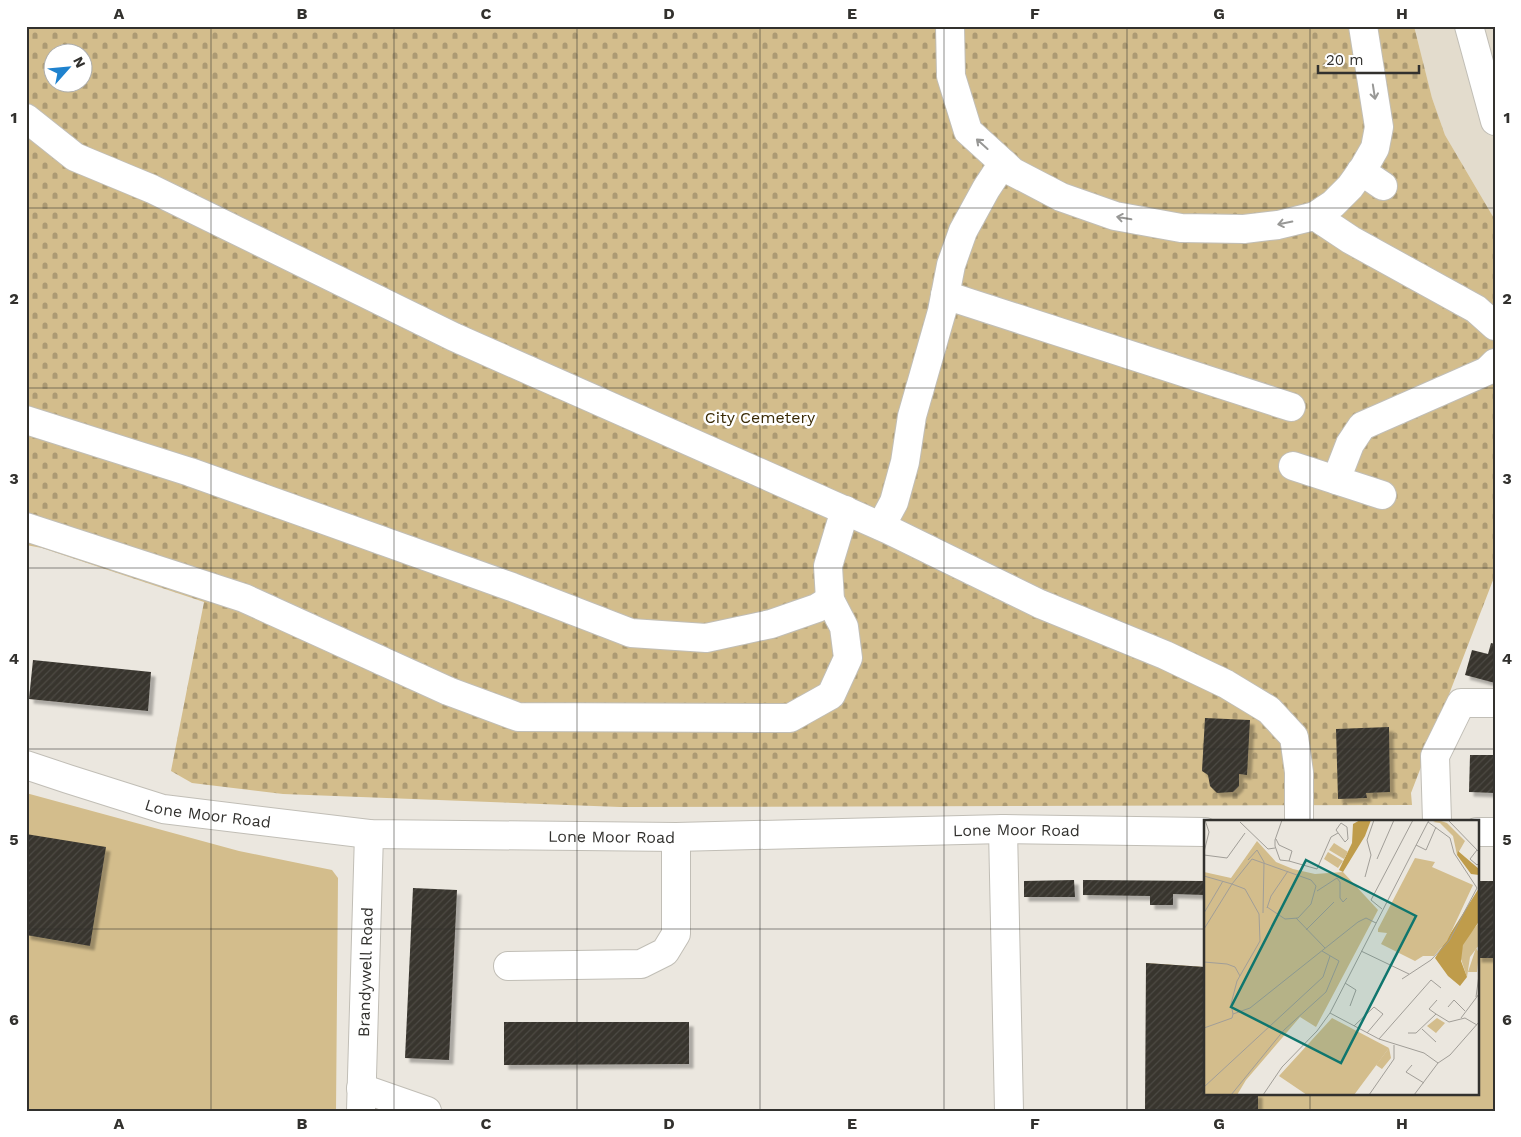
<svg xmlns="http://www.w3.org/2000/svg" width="1521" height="1137" font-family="'Work Sans',sans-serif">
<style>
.built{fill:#e3dccd}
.cemetery{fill:url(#cemetery-stones);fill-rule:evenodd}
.pitch{fill:#d3bd8c}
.building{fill:url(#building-hatch);filter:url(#shadow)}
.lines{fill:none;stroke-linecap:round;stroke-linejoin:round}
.minor-casing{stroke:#c1beb6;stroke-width:30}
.major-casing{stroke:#c1beb6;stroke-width:30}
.minor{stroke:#fff;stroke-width:28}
.major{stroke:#fff;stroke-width:28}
.oneway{stroke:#989896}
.grid{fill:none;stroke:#32312e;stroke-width:1;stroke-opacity:0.55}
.labels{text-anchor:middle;stroke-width:5;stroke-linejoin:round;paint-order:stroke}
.park-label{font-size:16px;fill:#3a2b06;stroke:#fff}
.street-label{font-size:16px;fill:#32312e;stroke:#fff}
.inset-road{fill:none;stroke:#a19e98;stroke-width:1}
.view{fill:#0f766e;fill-opacity:0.15;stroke:#0f766e;stroke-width:2.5}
.inset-edge{fill:none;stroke:#32312e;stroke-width:2.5}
.neatline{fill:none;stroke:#32312e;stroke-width:2}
.grid-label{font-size:16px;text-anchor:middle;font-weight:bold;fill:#32312e}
</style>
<defs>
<pattern id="cemetery-stones" width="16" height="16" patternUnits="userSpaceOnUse" patternTransform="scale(1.25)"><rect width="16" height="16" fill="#d3bd8c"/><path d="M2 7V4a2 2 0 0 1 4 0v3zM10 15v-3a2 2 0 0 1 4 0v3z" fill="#ac9a73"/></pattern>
<pattern id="building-hatch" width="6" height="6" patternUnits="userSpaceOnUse" patternTransform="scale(1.25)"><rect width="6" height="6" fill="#38352e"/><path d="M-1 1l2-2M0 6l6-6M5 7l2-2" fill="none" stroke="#4d4a44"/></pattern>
<filter id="shadow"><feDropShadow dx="4.5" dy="4.5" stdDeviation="1" flood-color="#0004"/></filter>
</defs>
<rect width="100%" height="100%" fill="#ebe7df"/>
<!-- built -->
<polygon class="built" points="1414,26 1495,26 1495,220 1445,135 1432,98"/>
<!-- cemetery -->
<path class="cemetery" d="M26,26H1414L1432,98L1445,135L1495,220V575L1411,793L1412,805L620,807L283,794L192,783L171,771L204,602L42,548L26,545ZM52,52H82V82H52Z"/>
<!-- pitch -->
<g class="pitch">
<polygon points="26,793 239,851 332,870 338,878 336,1111 26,1111"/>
<polygon points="1477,881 1495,881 1495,1111 1146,1111 1146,963 1205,967 1205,1093 1477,1093"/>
</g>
<!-- building -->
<g class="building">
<polygon points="1491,643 1495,644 1495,683 1465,675 1472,650 1488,654"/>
<polygon points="33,660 151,672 148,711 29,699"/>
<polygon points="1205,718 1250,720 1247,775 1239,774 1239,786 1233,792 1217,793 1210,786 1208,775 1202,771"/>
<polygon points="1389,727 1390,792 1366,793 1367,798 1338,799 1336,729"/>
<polygon points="1470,755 1495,755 1495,793 1469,792"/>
<polygon points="26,834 106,847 90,946 26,935"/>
<polygon points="1074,880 1075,897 1024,897 1024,881"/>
<polygon points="1083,880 1205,881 1205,895 1173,894 1173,905 1150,905 1150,896 1083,895"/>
<rect x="1477" y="881" width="18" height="77"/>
<polygon points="413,888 457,890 449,1060 405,1058"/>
<polygon points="1146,963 1205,967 1205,1093 1258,1093 1258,1111 1145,1111"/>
<polygon points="504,1022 689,1022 689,1064 504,1065"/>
</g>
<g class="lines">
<defs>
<g id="minor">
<polyline points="950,26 951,76 968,131 1013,172 1061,197 1115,216 1181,228 1244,229 1278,225 1315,216 1333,204 1350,187 1363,169 1375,148 1379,127 1363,26"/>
<polyline points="1469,26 1495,121"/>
<polyline points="26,118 75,157 152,189 454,337 889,530 1040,604 1165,655 1226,684 1269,710 1294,737 1299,772 1299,821"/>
<polyline points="1361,171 1383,186"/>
<polyline points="1315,216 1351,240 1476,309 1495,326"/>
<polyline points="945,295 1291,407"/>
<polyline points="26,420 190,472 512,587 631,633 706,638 771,624 817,608 830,600"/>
<polyline points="1293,466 1336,480"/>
<polyline points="1382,495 1336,480 1350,444 1362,426 1487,371 1495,363"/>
<polyline points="881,526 894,502 905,462 912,416 942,311 951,265 963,231 986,189 1003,163"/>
<polyline points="26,527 244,598 448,691 518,717 790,718 831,695 848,658 844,627 830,600 828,566 845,510"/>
<polyline points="1437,821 1435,756 1461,703 1495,703"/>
<polyline points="1003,829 1009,1111"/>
<polyline points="508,966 641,964 665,952 676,934 676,837"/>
<polyline points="361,1088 427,1111"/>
<path id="s1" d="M361,1111L369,834"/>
</g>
<g id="major">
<path id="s2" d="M26,765L68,779L163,809L369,834L676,837L1003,829L1205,832"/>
<polyline points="1477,832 1495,832"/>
</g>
</defs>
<!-- minor casing -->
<use href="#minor" class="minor-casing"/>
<!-- major casing -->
<use href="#major" class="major-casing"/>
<!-- minor -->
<use href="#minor" class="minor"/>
<!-- major -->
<use href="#major" class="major"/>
</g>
<!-- one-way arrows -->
<defs><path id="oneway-shaft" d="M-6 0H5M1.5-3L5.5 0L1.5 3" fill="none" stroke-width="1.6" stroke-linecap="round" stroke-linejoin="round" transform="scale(1.25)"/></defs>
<g class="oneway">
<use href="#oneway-shaft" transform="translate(1374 92) rotate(81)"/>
<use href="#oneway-shaft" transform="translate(982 144) rotate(-138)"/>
<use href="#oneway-shaft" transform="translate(1124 218) rotate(-170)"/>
<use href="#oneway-shaft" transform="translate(1285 223) rotate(169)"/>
</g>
<!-- grid -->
<path class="grid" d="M211,26V1111M394,26V1111M577,26V1111M760,26V1111M944,26V1111M1127,26V1111M1310,26V821M26,208H1495M26,388H1495M26,568H1495M26,749H1495M26,929H1205M1477,929H1495M1310,1093V1111"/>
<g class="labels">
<!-- park labels -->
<g class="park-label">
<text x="760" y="423">City Cemetery</text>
</g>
<!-- street labels -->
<g class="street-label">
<text dy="6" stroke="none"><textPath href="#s2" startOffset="189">Lone Moor Road</textPath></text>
<text dy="6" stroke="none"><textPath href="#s2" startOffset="999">Lone Moor Road</textPath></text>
<text dy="6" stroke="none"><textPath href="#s2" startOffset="594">Lone Moor Road</textPath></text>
<text dy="6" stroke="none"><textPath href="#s1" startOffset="139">Brandywell Road</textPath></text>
</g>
</g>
<!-- overview -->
<g transform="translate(1204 820)">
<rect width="275" height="275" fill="#ebe7df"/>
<path d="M234,0L243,3L261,21L253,35L249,16L236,3L229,2ZM275,91V125L266,137L263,157L256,136L260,120L274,104ZM233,198L241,203L232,213L223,206ZM185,228L187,238L178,249L172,245Z" fill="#d3bd8c"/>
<path d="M156,0H167L161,16L139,52L135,50L148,23L149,4ZM254,31L275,49V55L267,54L253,35ZM275,68L274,103L259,125L257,141L263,157L256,166L244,156L231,138Z" fill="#bf9c4b"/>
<path d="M53,21L72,42L89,49L111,54L139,52L174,90L112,207L96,197L42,260L33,275H0V52L27,58Z" fill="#d3bd8c"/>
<path d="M272,128L275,133L273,152H264Z" fill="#d3bd8c"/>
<path d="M130,23L144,32L140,39L125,30ZM124,32L139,41L134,48L120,39ZM211,38L231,42L228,47L269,65L243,121L230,136H219L211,141L177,124L183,113L174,112V109ZM128,198L185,228L150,275H103L75,256Z" fill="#d3bd8c"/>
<path class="inset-road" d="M244,0L275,32M36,2L64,29L71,28M137,3L143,7L144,19L141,22L132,10ZM72,19L75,25L88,31L85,41L76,40L71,26V20L78,0M212,25L222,30L232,7M273,30L266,39L273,45L275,43M0,32L5,12L1,0M0,35L23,38L41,13M173,39L190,0M44,40L53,30L60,42L59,93M85,41L113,49L127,17L134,13M0,56L28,64L48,39L107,60L112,66L107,84L94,98L81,99L63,87M161,57L167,35L163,20L170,0M113,71L133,58L136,62V78L139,82L143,78M63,88L67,76L84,51M178,89L167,80L209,0M0,93L19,61M92,98L121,128M0,109L28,64L41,69L55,94L56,121L33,161L27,184L29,194L46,188L154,102L162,98L172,103M102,110L130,82M157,131L205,154M0,142L23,144L31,147L36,156M198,159L227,140L245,121L273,68L250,33L246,18L224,2M141,163L152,170L146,186M272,177L275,155M244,187L250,180L261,191M126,193L175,219L220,233L234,243M232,194L225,189L233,180M257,198L275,174M150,206L170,187L179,194L163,213M0,208L28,198L29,194M218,209L232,222M204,213H212L232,194L245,202L261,198L273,205M175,219L227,160L237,168M234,243L246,235L275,202M208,245L202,252L220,263M0,267L119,157L126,136M27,275L80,210L122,172L135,141L118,131M59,275L78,247L113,211L126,193L225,0M165,275L190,239V225M210,275L234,243"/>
<path class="view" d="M102,40L212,96L137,243L27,187Z"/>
<rect width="275" height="275" class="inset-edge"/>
</g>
<!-- border -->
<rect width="1521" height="1137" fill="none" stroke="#ffffff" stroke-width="55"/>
<!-- north arrow -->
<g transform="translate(68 68) rotate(63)"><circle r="24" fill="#ffffff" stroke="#adadab"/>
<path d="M0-4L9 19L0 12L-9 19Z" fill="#1f82ce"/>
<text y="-8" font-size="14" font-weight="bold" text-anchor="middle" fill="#32312e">N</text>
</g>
<!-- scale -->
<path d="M1318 65v8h101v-8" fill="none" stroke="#32312e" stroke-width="2.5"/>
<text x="1326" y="65" font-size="15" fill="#32312e" stroke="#ffffff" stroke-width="4" paint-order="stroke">20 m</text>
<rect x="28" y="28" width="1466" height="1082" class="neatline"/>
<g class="grid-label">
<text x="119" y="19">A</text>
<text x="302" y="19">B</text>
<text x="486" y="19">C</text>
<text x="669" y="19">D</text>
<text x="852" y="19">E</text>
<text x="1035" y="19">F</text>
<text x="1219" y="19">G</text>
<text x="1402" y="19">H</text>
<text x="14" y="123">1</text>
<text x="1507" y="123">1</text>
<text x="14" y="304">2</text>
<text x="1507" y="304">2</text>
<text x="14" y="484">3</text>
<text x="1507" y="484">3</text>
<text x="14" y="664">4</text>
<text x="1507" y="664">4</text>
<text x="14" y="845">5</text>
<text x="1507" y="845">5</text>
<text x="14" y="1025">6</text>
<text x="1507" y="1025">6</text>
<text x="119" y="1129">A</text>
<text x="302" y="1129">B</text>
<text x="486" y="1129">C</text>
<text x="669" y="1129">D</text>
<text x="852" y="1129">E</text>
<text x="1035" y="1129">F</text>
<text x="1219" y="1129">G</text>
<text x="1402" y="1129">H</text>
</g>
</svg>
